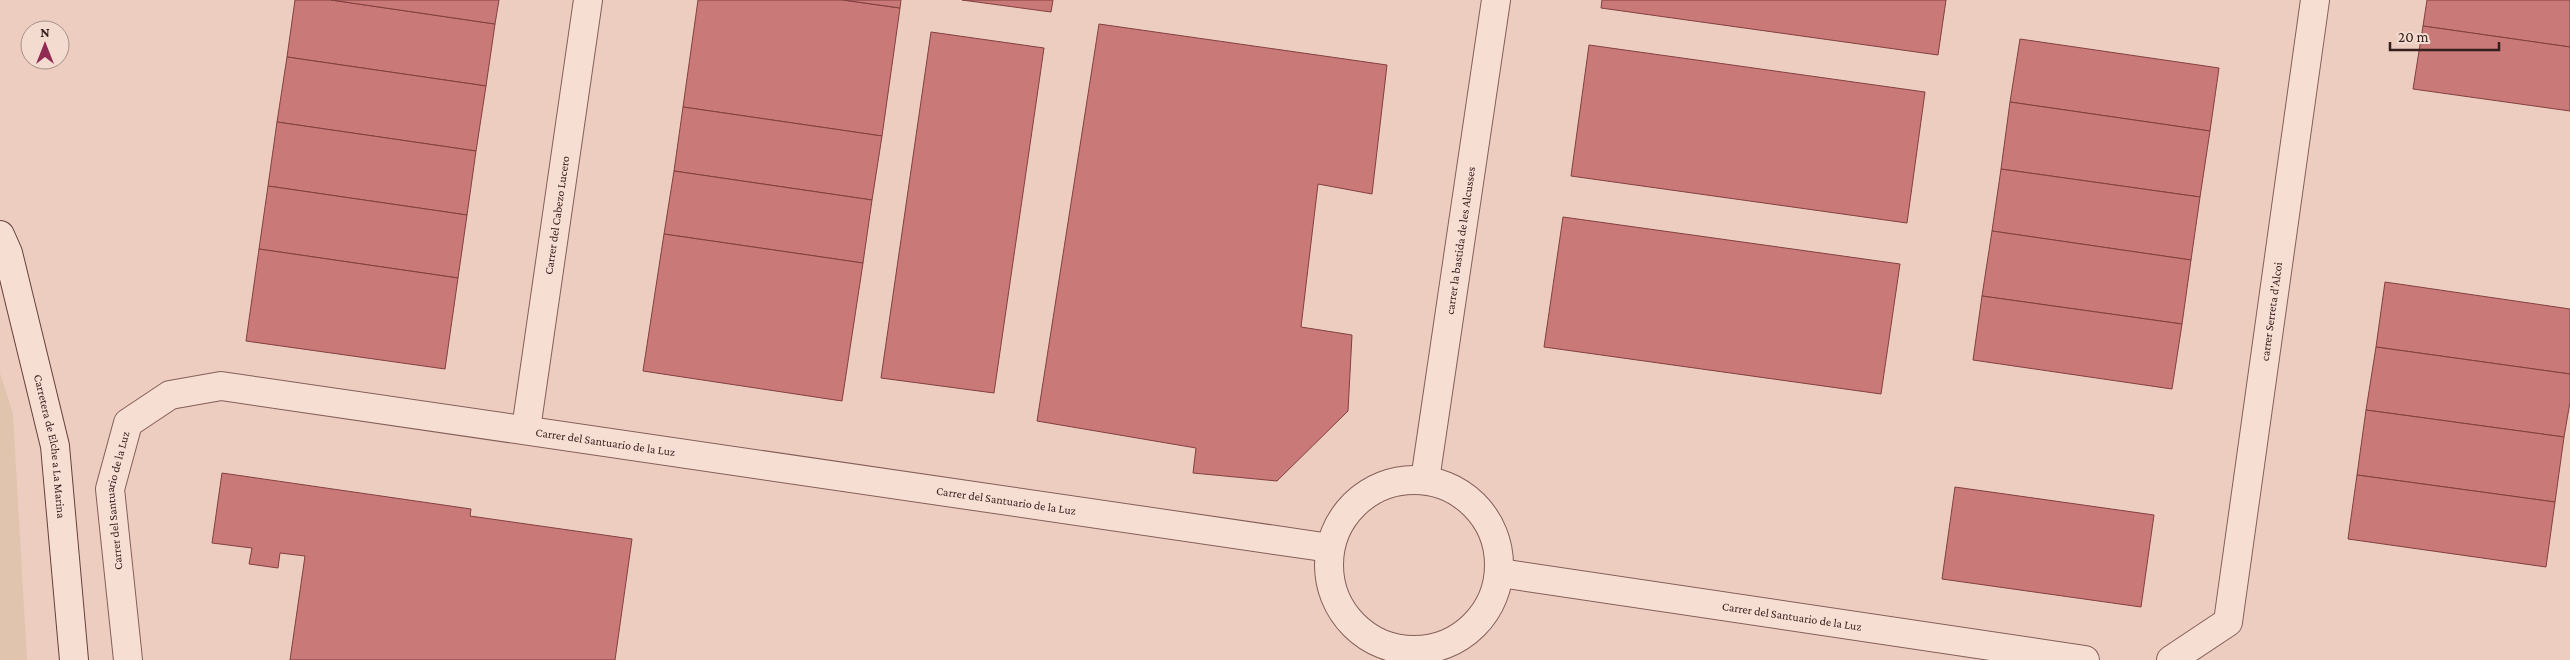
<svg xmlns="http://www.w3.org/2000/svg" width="2570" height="660" font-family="'Crimson Pro',serif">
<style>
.farmland{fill:#e1c4ae}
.building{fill:#c97977;stroke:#824040}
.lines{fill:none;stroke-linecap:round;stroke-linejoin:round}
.street-casing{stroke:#845f59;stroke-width:30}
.secondary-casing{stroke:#66403c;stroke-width:30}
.street{stroke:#f7ded3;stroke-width:28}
.secondary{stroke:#f7ded3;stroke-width:28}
.labels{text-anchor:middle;stroke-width:4;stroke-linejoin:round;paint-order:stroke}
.street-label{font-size:12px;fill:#341f1d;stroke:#f4dbcf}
</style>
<rect width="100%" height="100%" fill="#eccdc0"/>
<!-- farmland -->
<polygon class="farmland" points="0,373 13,414 27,660 0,660"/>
<!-- building -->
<g class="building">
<polygon points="295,0 331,0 495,24 486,86 287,57"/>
<polygon points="331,0 499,0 495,24"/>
<polygon points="698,0 843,0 900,8 882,136 683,107"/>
<polygon points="843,0 901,0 900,8"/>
<polygon points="962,0 1053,0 1051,12"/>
<polygon points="1602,0 1946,0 1938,55 1601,8"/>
<polygon points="2427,0 2570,0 2570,47 2423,26"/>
<polygon points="1099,24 1387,65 1372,194 1318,184 1301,327 1352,335 1348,411 1277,481 1193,473 1196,448 1037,421"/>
<polygon points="2423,26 2570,47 2570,111 2413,89"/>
<polygon points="931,32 1044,48 994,393 881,378"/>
<polygon points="2020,39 2219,68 2210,131 2010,102"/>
<polygon points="1589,45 1925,92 1907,223 1571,176"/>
<polygon points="287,57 486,86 476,151 277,122"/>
<polygon points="2010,102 2210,131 2200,197 2001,169"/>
<polygon points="683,107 882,136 872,200 674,171"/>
<polygon points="277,122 476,151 467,215 268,186"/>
<polygon points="2001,169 2200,197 2191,260 1992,231"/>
<polygon points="674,171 872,200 863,263 664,234"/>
<polygon points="268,186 467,215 458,278 259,249"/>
<polygon points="1563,217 1900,264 1881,394 1544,347"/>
<polygon points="1992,231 2191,260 2182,324 1982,296"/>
<polygon points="664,234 863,263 842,401 643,371"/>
<polygon points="259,249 458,278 445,369 246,341"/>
<polygon points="2385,282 2570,309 2570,374 2376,347"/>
<polygon points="1982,296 2182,324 2172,389 1973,360"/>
<polygon points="2376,347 2570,374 2570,402 2564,437 2366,410"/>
<polygon points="2366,410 2564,437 2555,502 2357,475"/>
<polygon points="222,473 471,509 470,516 632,539 615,660 290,660 305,556 280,553 278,568 249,564 252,548 212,543"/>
<polygon points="2357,475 2555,502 2546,567 2348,539"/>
<polygon points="1955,487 2154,515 2141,607 1942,579"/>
</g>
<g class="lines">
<defs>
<g id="street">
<path id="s1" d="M526,429L588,0"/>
<path id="s2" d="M1425,480L1496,0"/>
<circle cx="1414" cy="565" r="85"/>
<path id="s3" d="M1500,573L2085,660"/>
<path id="s4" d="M128,660L110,489L128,423L170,395L221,386L1330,548"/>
<path id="s5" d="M2171,660L2228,622L2315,0"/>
</g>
<g id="secondary">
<path id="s6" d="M0,235L8,253L55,446L74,660"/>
</g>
</defs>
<!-- street casing -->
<use href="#street" class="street-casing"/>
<!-- secondary casing -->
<use href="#secondary" class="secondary-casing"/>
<!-- street -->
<use href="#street" class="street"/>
<!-- secondary -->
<use href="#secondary" class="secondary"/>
</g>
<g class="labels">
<!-- street labels -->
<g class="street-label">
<text dy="4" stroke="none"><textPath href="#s1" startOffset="216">Carrer del Cabezo Lucero</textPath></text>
<text dy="4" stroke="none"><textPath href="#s2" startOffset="242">carrer la bastida de les Alcusses</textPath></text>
<text dy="4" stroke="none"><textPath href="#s5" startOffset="382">carrer Serreta d'Alcoi</textPath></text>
<text dy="4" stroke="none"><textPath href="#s4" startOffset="731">Carrer del Santuario de la Luz</textPath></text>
<text dy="4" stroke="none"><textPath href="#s6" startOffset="218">Carretera de Elche a La Marina</textPath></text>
<text dy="4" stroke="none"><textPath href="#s4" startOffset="161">Carrer del Santuario de la Luz</textPath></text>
<text dy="4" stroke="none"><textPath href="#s4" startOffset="1136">Carrer del Santuario de la Luz</textPath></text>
<text dy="4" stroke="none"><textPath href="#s3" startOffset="295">Carrer del Santuario de la Luz</textPath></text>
</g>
</g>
<!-- north arrow -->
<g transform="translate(45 45)"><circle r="24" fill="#f4dbcf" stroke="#a79088"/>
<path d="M0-4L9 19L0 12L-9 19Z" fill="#912b54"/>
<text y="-8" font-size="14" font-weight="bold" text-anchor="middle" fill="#341f1d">N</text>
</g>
<!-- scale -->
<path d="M2390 42v8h109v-8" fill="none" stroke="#341f1d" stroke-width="2.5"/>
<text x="2398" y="42" font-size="15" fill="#341f1d" stroke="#f4dbcf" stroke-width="4" paint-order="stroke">20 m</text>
</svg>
